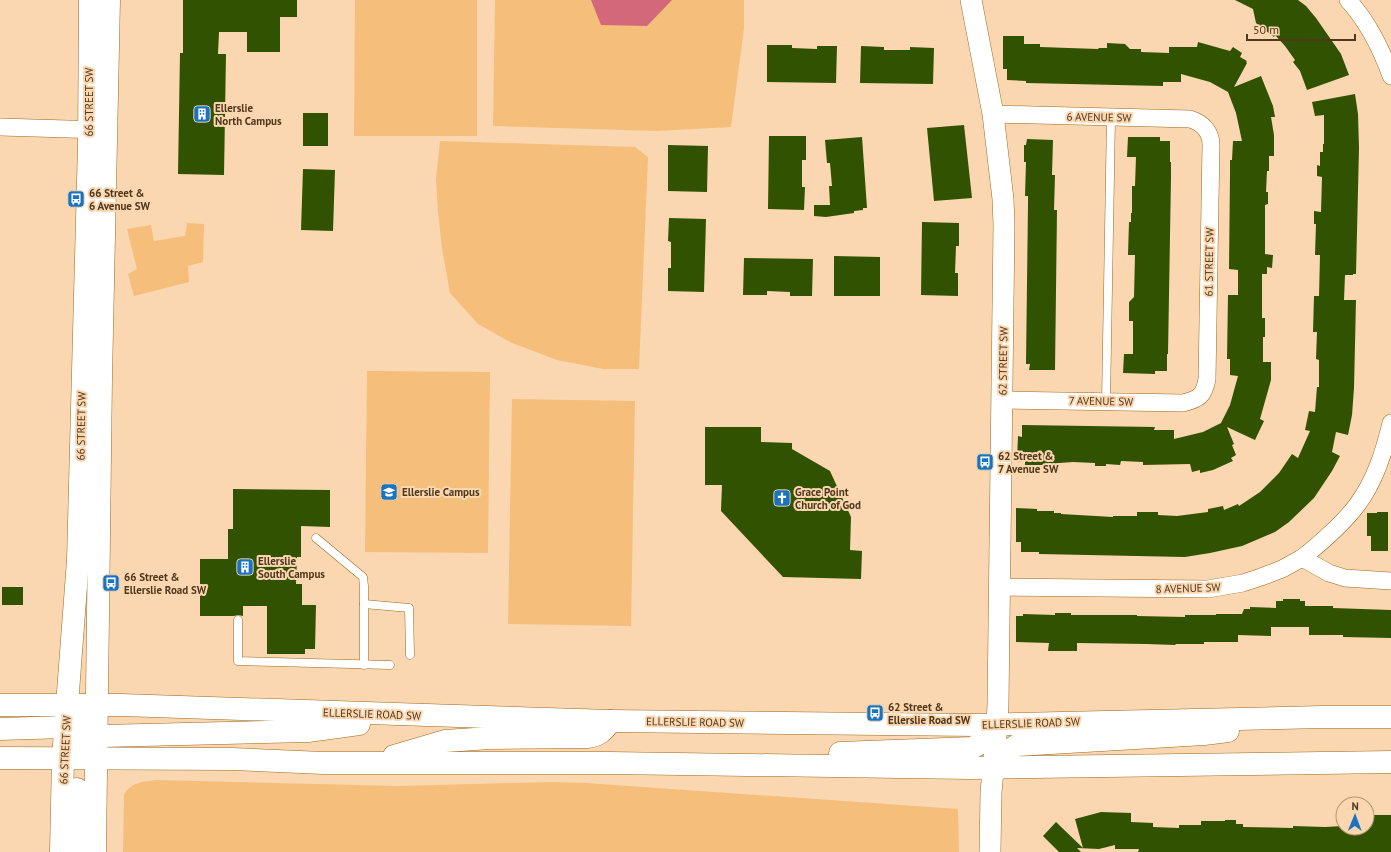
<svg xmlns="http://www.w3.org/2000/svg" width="1391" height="852" font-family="'PT Sans',sans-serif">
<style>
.green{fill:#f5be7b}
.water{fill:#d3687b}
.building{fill:#315200}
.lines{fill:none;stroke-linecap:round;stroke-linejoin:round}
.service-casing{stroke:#9d6920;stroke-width:9}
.minor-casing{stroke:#9d6920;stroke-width:18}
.tertiary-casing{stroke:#9d6920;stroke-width:22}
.secondary-casing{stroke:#9d6920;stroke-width:23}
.service{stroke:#fff;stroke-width:8}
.minor{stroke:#fff;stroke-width:17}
.tertiary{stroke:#fff;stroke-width:21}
.secondary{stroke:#fff;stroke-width:22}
.labels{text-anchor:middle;stroke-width:4;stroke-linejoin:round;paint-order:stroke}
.street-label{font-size:11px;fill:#4f381b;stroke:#fad7b0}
.poi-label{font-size:11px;font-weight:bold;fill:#4f381b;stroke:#fad7b0;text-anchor:start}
</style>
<rect width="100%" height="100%" fill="#fad7b0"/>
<!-- green -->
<g class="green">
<polygon points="355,0 477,0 477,136 354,136"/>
<polygon points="495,0 744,0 744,28 731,127 657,131 493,126"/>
<polygon points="440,141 635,147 648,157 639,369 603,369 557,360 512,343 478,324 450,293 442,248 438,212 436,179"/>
<polygon points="187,223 204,224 203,262 188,266 189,282 134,296 128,274 137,269 127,229 151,225 154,241 185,236"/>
<polygon points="367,371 490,372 488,553 365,552"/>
<polygon points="512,399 635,401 631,626 508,624"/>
<path d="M156,780L399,786L552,782L586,783L958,809L959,852H123L124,795C131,782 142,782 156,780Z"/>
</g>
<!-- water -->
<polygon class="water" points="591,0 672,0 647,26 601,25"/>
<!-- building -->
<g class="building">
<polygon points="183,0 297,0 297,17 280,17 280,52 247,52 247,32 219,32 218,54 226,54 224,175 178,174 180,53 183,53"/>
<polygon points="1235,0 1298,0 1306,6 1316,18 1341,54 1349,75 1307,90 1300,71 1293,62 1295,60 1285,46 1275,35 1274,37 1256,23 1253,9"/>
<polygon points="1003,36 1024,36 1024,44 1040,44 1040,47 1098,49 1099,48 1107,48 1107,43 1125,44 1130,49 1141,49 1141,52 1169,53 1169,47 1197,47 1198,42 1230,51 1233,47 1242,53 1240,57 1247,61 1246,62 1247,63 1234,87 1261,76 1273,106 1275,117 1271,117 1274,135 1274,156 1269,156 1269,171 1267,171 1266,192 1268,192 1268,204 1265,205 1265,254 1273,255 1272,268 1267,267 1267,274 1262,274 1262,318 1265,318 1265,337 1263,337 1263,362 1271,362 1271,380 1260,419 1264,421 1255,440 1227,427 1234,444 1232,445 1236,455 1231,458 1233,461 1213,470 1200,473 1200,470 1192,472 1190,464 1143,465 1143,462 1121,461 1120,465 1106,464 1106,466 1095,466 1095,463 1073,462 1059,463 1059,468 1048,468 1049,465 1025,465 1025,462 1017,461 1018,436 1022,437 1022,425 1155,427 1154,430 1174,430 1174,439 1203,432 1221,423 1230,405 1238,376 1230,375 1230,359 1227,359 1228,295 1238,295 1238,270 1229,269 1230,175 1230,160 1232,160 1233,141 1242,141 1236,113 1228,92 1210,82 1181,74 1181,82 1163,82 1163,86 1026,83 1026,81 1007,80 1007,69 1003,69"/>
<polygon points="767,45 792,45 792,48 817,49 817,46 837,46 836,83 767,82"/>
<polygon points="861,46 884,47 884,50 910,50 910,47 934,48 933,84 860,83"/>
<polygon points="1355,94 1358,114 1359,148 1356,274 1353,274 1353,275 1345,275 1344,300 1356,300 1354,388 1352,415 1348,435 1336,432 1332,452 1340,456 1332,471 1314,498 1289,522 1275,532 1242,546 1210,553 1185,557 1039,554 1039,552 1021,552 1021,542 1016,542 1016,508 1037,509 1037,511 1054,511 1054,513 1061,513 1061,514 1113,517 1113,516 1137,516 1137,512 1158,512 1158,515 1177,516 1208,512 1208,509 1223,506 1224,510 1238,504 1239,506 1260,492 1279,473 1292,454 1298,458 1310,431 1305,430 1309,411 1315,412 1317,387 1319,387 1319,360 1316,359 1317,332 1313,332 1314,296 1319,296 1320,255 1315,255 1316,224 1314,224 1314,211 1321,212 1322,177 1317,176 1317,165 1320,166 1320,152 1323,152 1323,144 1324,144 1324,115 1315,116 1312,102"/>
<rect x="303" y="113" width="25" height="33"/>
<polygon points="964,125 972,198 934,201 927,128"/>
<polygon points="769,136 806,136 806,160 802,160 802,187 805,187 804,210 768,209"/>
<polygon points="862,137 867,208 863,208 863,210 854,211 854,213 826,217 814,216 814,205 830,205 829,186 832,186 830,163 827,163 825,140"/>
<polygon points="1128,137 1160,137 1160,141 1170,141 1170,162 1171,162 1171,177 1168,354 1167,354 1167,371 1155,371 1155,374 1123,373 1124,354 1133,354 1133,321 1129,321 1129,302 1134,297 1135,255 1128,255 1129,222 1131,222 1131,213 1132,213 1132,186 1135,186 1136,157 1127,157"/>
<polygon points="1027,139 1053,140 1052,175 1055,175 1054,210 1057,210 1055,370 1029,370 1030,364 1026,364 1028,203 1028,196 1025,196 1026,162 1024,162 1024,145 1026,145"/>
<polygon points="668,145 708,146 707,192 668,191"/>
<polygon points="303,169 335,170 333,231 301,230"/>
<polygon points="669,218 706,219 704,292 668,291 668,268 671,268 671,242 668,241"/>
<polygon points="922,222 959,223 959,246 956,246 955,273 958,273 958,296 921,295"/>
<polygon points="834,256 880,257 880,296 834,296"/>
<polygon points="744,258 813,259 812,296 790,296 790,292 767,291 767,295 743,295"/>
<polygon points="705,427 761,427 761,442 792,443 792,449 830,471 851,517 850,550 862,551 861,579 783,577 721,511 722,485 705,485"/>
<polygon points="233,489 330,490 330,527 301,526 301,557 297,557 296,584 302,584 302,605 316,605 315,649 305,649 305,654 267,654 267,606 243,606 243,616 238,615 234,616 200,616 200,559 228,559 228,529 233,529"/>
<polygon points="1377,512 1388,512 1388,551 1371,551 1371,536 1367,536 1367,513 1377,513"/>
<rect x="2" y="587" width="21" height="18"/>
<polygon points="1283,599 1300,599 1300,601 1305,601 1305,606 1333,606 1333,608 1391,610 1391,638 1343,637 1343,635 1309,635 1309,627 1271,627 1271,636 1238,635 1238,642 1204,642 1204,644 1176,644 1175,645 1147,644 1077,643 1077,651 1048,651 1049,643 1016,642 1016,616 1023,616 1023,614 1055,615 1055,613 1071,613 1071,615 1137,615 1137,616 1185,617 1185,615 1216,615 1216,614 1242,614 1244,609 1250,609 1250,607 1276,608 1276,601 1283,601"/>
<polygon points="1101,812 1131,813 1131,822 1153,823 1153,827 1179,828 1179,825 1201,825 1201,821 1225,821 1225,820 1236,820 1236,824 1243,824 1243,827 1293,828 1293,826 1325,827 1343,826 1343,828 1367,828 1367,817 1369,817 1369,815 1391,815 1391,852 1138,852 1139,849 1115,849 1115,845 1099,849 1077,848 1081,852 1059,852 1043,836 1056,822 1083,848 1075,819"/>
</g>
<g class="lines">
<defs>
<g id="service">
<polyline points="1106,401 1111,117"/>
<polyline points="316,538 363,577 364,586 364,604"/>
<polyline points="238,620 238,661 390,665"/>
<polyline points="364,665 364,604 409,608 410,655"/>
</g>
<g id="minor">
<path d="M1348,0C1368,22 1381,48 1391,76"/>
<path d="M993,114L1190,119C1203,123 1211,132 1211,145L1207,379C1204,396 1199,399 1183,403L1002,400"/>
<polyline points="0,127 102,130"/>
<path d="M1302,558C1322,542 1342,525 1357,505C1375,481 1384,452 1391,423"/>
<polyline points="999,587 1208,589 1243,583 1261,577 1282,569 1302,558 1329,573 1345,578 1391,581"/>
</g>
<polyline id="tertiary" points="971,0 993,114 1003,199 1004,225 998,704 997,724 991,793 990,852"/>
<g id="secondary">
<polyline points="0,705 121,705 611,721 975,725 1322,717 1391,717"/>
<polyline points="0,729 65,727 78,722"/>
<polyline points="83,742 97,736 102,736 308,731 359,724"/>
<polyline points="840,753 972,748 988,739 997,724"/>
<path d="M394,756L445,741L490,738L587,737C599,736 603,731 611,721"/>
<polyline points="0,758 232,759 323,763 610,763 970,768 1391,762"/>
<polyline points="993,768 1001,756 1017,745 1204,734 1228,731"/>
<polyline points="77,789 78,852"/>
<polyline points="61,852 63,758 78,560 89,144 90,0"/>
<polyline points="95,852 101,378 109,0"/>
</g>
</defs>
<!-- service casing -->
<use href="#service" class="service-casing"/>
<!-- minor casing -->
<use href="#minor" class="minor-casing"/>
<!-- tertiary casing -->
<use href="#tertiary" class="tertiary-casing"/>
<!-- secondary casing -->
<use href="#secondary" class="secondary-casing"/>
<!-- service -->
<use href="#service" class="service"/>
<!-- minor -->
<use href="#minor" class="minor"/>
<!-- tertiary -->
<use href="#tertiary" class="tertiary"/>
<!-- secondary -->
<use href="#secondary" class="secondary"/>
</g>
<!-- icons -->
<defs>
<symbol id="building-square" viewBox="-11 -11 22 22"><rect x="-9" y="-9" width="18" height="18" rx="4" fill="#1b73c0" stroke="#fad7b0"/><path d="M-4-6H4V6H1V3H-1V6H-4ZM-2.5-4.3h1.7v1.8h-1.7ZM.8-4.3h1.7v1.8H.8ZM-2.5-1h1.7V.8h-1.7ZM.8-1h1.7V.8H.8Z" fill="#fff"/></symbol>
<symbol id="bus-square" viewBox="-11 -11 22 22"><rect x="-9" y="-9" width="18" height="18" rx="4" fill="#1b73c0" stroke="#fad7b0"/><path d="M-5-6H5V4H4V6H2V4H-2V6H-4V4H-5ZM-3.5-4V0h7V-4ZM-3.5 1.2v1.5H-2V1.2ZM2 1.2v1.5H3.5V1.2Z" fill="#fff"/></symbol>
<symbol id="school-square" viewBox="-11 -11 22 22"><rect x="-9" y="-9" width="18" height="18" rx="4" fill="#1b73c0" stroke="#fad7b0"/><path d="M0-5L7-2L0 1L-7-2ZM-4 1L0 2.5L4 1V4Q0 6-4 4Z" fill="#fff"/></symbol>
<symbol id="church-square" viewBox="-11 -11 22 22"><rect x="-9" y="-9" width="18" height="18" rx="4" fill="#1b73c0" stroke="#fad7b0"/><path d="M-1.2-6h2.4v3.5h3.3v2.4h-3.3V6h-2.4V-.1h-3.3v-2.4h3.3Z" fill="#fff"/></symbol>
</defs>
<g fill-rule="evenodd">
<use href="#building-square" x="192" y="104" width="20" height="20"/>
<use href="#bus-square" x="66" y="189" width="20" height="20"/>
<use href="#bus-square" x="975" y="452" width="20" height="20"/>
<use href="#school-square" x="379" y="482" width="20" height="20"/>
<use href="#church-square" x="772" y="488" width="20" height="20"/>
<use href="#building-square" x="235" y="557" width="20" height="20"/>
<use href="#bus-square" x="101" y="573" width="20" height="20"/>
<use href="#bus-square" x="865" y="703" width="20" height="20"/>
</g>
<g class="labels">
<!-- street labels -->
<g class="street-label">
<text transform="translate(89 102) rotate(-90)" y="4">66 STREET SW</text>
<text transform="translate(1099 117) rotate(1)" y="4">6 AVENUE SW</text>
<text transform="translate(1209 262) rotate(-89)" y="4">61 STREET SW</text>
<text transform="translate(1003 361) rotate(-89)" y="4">62 STREET SW</text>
<text transform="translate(1101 401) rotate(1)" y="4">7 AVENUE SW</text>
<text transform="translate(81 426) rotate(-89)" y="4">66 STREET SW</text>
<text transform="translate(1188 588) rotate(-2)" y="4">8 AVENUE SW</text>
<text transform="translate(372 714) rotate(2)" y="4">ELLERSLIE ROAD SW</text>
<text transform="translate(695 722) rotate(1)" y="4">ELLERSLIE ROAD SW</text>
<text transform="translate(1031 723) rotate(-2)" y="4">ELLERSLIE ROAD SW</text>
<text transform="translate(65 750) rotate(-87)" y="4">66 STREET SW</text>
</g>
<!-- poi labels -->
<g class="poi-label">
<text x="215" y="112">Ellerslie<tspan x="215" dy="13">North Campus</tspan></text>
<text x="89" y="197">66 Street &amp;<tspan x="89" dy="13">6 Avenue SW</tspan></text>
<text x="998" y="460">62 Street &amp;<tspan x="998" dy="13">7 Avenue SW</tspan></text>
<text x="402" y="496">Ellerslie Campus</text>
<text x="795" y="496">Grace Point<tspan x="795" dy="13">Church of God</tspan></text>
<text x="258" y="565">Ellerslie<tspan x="258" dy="13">South Campus</tspan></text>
<text x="124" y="581">66 Street &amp;<tspan x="124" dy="13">Ellerslie Road SW</tspan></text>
<text x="888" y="711">62 Street &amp;<tspan x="888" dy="13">Ellerslie Road SW</tspan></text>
</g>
</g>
<!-- north arrow -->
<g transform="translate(1355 816) rotate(1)"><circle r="19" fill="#fad7b0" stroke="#b69774"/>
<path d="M0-3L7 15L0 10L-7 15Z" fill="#1b73c0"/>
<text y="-6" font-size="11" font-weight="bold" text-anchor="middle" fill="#4f381b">N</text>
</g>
<!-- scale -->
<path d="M1247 34v6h108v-6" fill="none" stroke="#4f381b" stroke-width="2"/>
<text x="1253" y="34" font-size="12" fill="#4f381b" stroke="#fad7b0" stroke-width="3" paint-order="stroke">50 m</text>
</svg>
